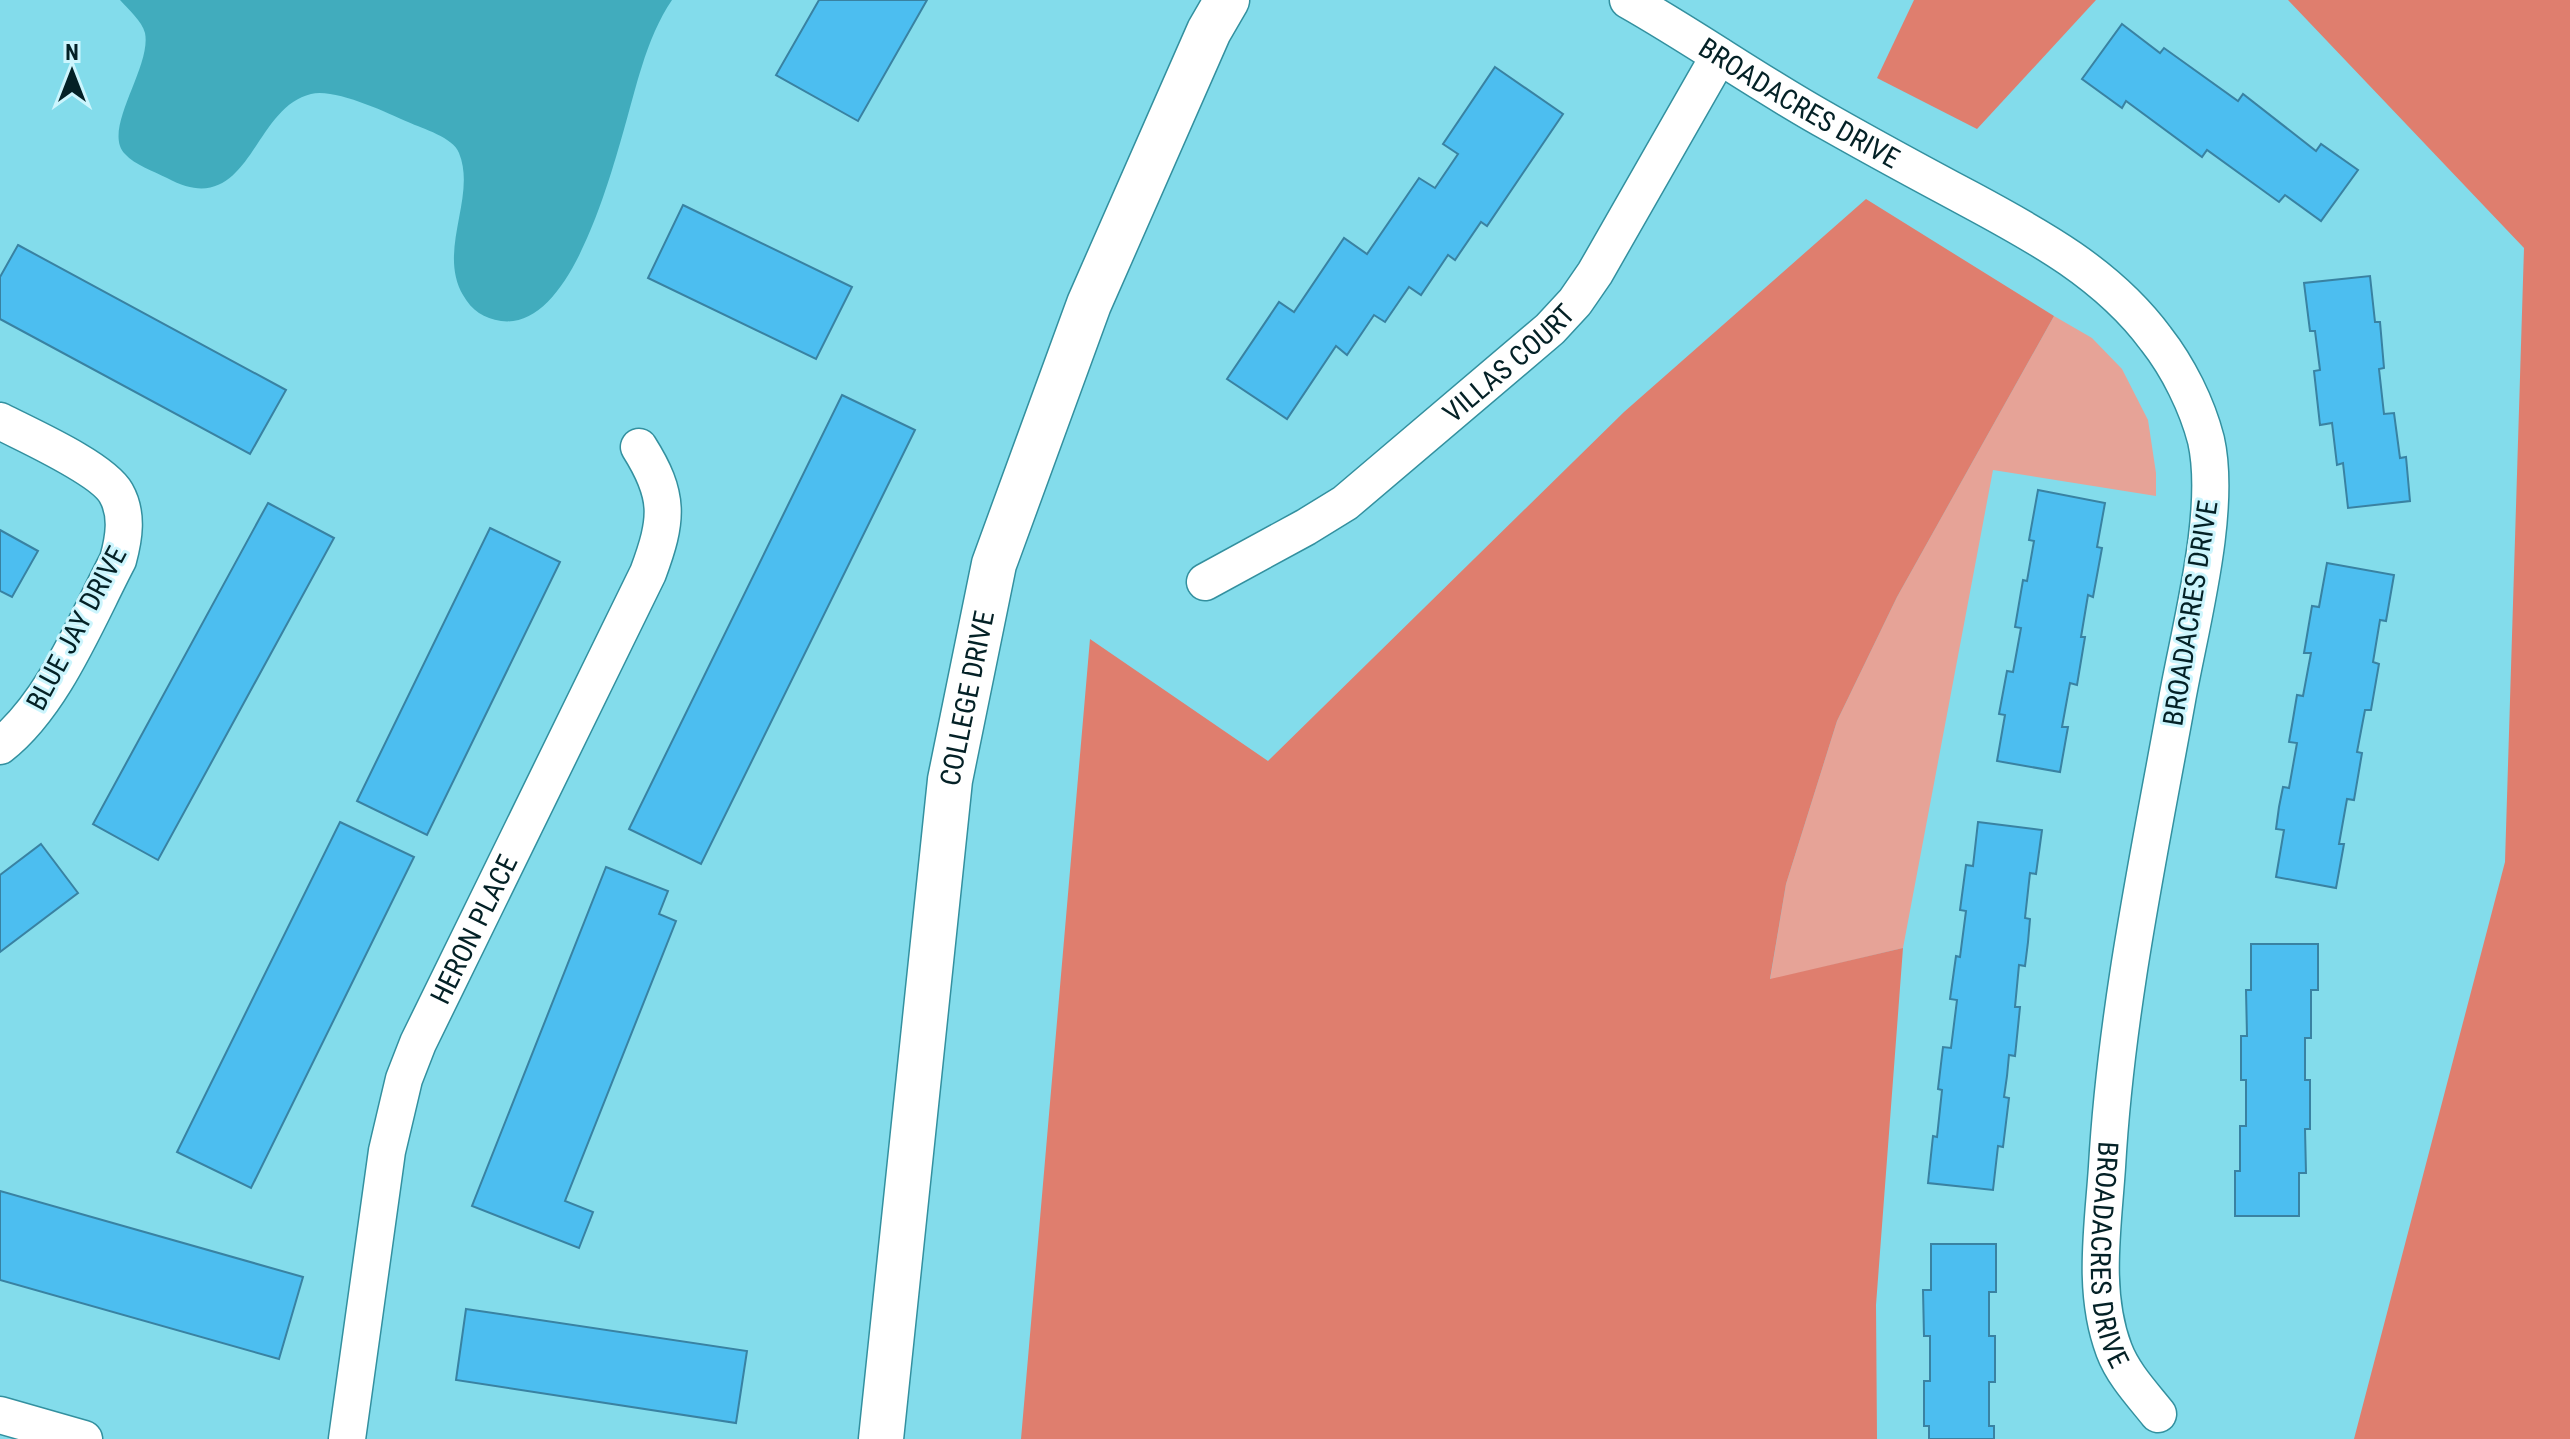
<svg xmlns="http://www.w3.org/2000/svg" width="2570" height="1439" font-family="'Roboto Condensed',sans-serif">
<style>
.green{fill:#e6a397}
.forest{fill:#df7e6e}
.water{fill:#41acbd}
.building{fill:#4cbef0;stroke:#3982a2;stroke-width:2}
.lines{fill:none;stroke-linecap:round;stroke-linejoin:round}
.street-casing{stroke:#33909f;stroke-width:39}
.secondary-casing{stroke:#33909f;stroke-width:47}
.street{stroke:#fff;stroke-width:36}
.secondary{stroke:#fff;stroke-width:44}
.labels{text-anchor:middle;stroke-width:6;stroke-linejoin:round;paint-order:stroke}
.street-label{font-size:28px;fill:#042126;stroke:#ccf5fd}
</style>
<rect width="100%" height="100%" fill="#83dceb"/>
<!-- green -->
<polygon class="green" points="2054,316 2092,338 2122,369 2148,420 2156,473 2156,496 1993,470 1903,948 1770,980 1786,884 1837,721 1897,597"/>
<!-- forest -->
<g class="forest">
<polygon points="1914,0 2096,0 1977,129 1877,78"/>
<polygon points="2288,0 2570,0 2570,1439 2354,1439 2505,862 2524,248"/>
<polygon points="1866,199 2054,316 1897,597 1837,721 1786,884 1770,979 1903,948 1876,1305 1877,1439 1021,1439 1090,639 1268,761 1624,412"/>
</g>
<!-- water -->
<path class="water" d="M120,0H672C659,19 649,43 642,66C623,123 583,332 501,321C484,318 472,311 463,295C437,250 477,197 459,153C453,137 423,129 408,122C385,112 335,88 311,94C251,108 250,223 167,178C153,171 135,165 125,154C101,130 152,67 145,33C142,21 128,9 120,0Z"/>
<!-- building -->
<g class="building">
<polygon points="819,0 927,0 858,121 776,75"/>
<polygon points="2122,24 2160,53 2164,48 2238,101 2243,94 2316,151 2321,144 2358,170 2321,221 2285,195 2279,202 2207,150 2202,157 2126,101 2122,108 2082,79"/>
<polygon points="1495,67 1563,114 1487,226 1481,222 1455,260 1448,255 1421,295 1409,287 1385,322 1374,315 1347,355 1336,346 1287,419 1227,379 1279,302 1294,312 1344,238 1367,254 1419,178 1435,188 1458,154 1443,144"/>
<polygon points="683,205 852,287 816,359 648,278"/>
<polygon points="18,245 286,390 250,454 0,319 0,277"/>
<polygon points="2370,276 2375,322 2380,322 2384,368 2379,369 2384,414 2394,413 2400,458 2406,457 2410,501 2348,508 2343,463 2337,465 2332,423 2320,425 2314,371 2320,370 2315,331 2310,331 2304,283"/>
<polygon points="842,395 915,430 701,864 629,829"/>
<polygon points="2038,490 2105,503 2097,547 2102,548 2093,597 2088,595 2081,637 2085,637 2077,685 2070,683 2062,727 2068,727 2060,772 1997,761 2005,715 1999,714 2007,671 2013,672 2021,628 2015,627 2023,580 2027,581 2034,541 2029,540"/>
<polygon points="268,503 334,538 158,860 93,824"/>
<polygon points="490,528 560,562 427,835 357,801"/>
<polygon points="0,530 38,551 12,597 0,591"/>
<polygon points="2327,563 2394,575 2386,621 2380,620 2373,662 2379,664 2371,710 2365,710 2357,752 2362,753 2354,800 2347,799 2339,844 2344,844 2336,888 2276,877 2284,830 2276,829 2279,807 2283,787 2289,788 2297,743 2289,742 2293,719 2297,695 2303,696 2311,653 2304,653 2312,606 2319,607"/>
<polygon points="340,822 414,857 251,1188 177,1152"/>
<polygon points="1978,822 2042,830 2036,874 2030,873 2025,918 2030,919 2028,942 2025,966 2019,965 2015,1007 2020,1007 2015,1056 2009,1055 2007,1076 2004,1097 2009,1098 2003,1147 1998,1146 1993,1190 1928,1183 1933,1136 1937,1137 1942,1090 1938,1089 1943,1047 1951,1048 1957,1000 1950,999 1956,956 1960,957 1966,911 1960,910 1966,865 1973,866"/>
<polygon points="41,844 78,893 0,952 0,875"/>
<polygon points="606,867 668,891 659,914 676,921 565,1201 593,1212 579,1248 472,1206"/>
<polygon points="2251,944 2318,944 2318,990 2311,990 2311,1038 2305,1038 2305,1080 2310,1080 2310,1129 2305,1129 2306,1173 2299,1173 2299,1216 2235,1216 2235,1171 2240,1171 2240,1126 2246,1126 2246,1080 2241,1080 2241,1036 2247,1036 2246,990 2251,990"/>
<polygon points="0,1191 303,1277 279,1359 0,1280"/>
<polygon points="1931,1244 1996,1244 1996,1292 1989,1292 1989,1336 1995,1336 1995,1382 1989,1382 1989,1426 1994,1426 1994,1439 1929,1439 1929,1426 1924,1426 1924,1381 1930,1381 1930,1336 1924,1336 1923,1290 1931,1290"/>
<polygon points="466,1309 747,1351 736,1423 456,1380"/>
</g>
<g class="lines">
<defs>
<g id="street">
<path id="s1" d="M1628,0C1697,39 1761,85 1830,123C1876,149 1922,174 1969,199C2038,236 2108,274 2156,339C2178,367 2197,405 2206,440C2222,511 2190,627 2177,700C2149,855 2116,1010 2107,1167C2103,1227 2092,1292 2114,1350C2123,1374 2142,1394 2158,1414"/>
<path d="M0,421C27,435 102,468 116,493C128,514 124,538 118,560C87,619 53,705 0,746"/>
<path id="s2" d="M1205,582L1306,527L1345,503L1550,329L1575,302L1595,273L1719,56"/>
<polyline points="0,1415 84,1439"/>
<path id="s3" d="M347,1439L387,1151L404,1079L418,1043L648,573C668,519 670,496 639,447"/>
</g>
<g id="secondary">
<path id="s4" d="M881,1439L950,780L994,564L1089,304L1209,31L1227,0"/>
</g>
</defs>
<!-- street casing -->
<use href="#street" class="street-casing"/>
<!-- secondary casing -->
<use href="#secondary" class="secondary-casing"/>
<!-- street -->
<use href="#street" class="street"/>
<!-- secondary -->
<use href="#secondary" class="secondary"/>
</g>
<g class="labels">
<!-- street labels -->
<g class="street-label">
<text dy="10" stroke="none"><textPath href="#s1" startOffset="200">BROADACRES DRIVE</textPath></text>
<text dy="10" stroke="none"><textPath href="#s2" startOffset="376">VILLAS COURT</textPath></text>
<text transform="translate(2190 613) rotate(-81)" y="10">BROADACRES DRIVE</text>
<text transform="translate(76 628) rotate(-62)" y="10">BLUE JAY DRIVE</text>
<text dy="10" stroke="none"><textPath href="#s4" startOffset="746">COLLEGE DRIVE</textPath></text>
<text dy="10" stroke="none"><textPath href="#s3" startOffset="530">HERON PLACE</textPath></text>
<text dy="10" stroke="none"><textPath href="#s1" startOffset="1568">BROADACRES DRIVE</textPath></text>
</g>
</g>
<!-- north arrow -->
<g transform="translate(72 72)" stroke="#ccf5fd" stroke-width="6" paint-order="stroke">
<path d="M0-6L14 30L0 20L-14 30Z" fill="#042126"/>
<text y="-12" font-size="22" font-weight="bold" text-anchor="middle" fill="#042126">N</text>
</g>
</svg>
